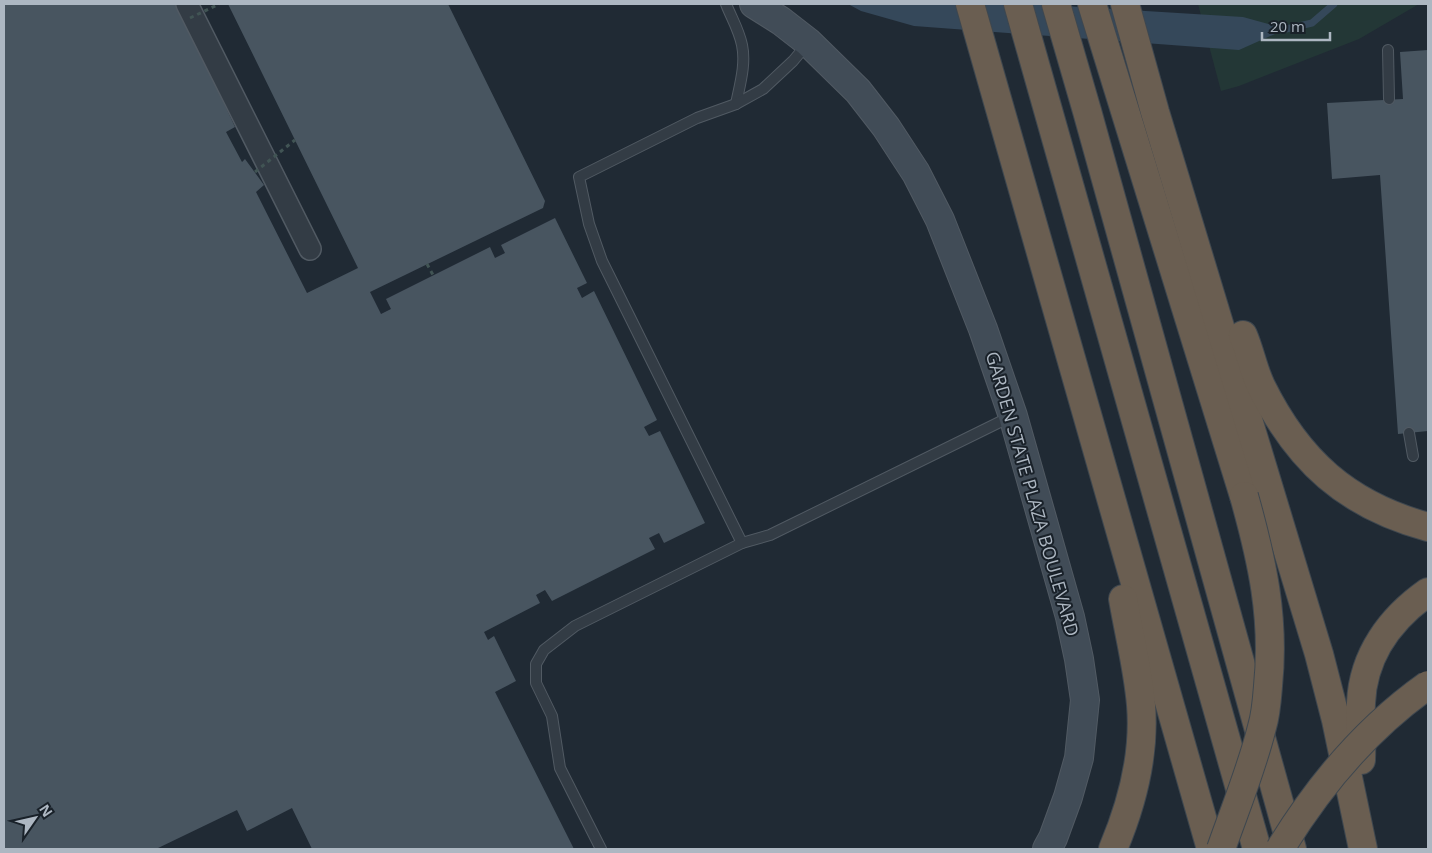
<svg xmlns="http://www.w3.org/2000/svg" width="1432" height="853" font-family="'Open Sans',sans-serif">
<style>
.green{fill:#233736}
.water{fill:#35485a}
.lines{fill:none;stroke-linecap:round;stroke-linejoin:round}
.stream{stroke:#35485a;stroke-width:7}
.building{fill:#485560}
.lane-casing{stroke:#515a63;stroke-width:12}
.street-casing{stroke:#515a63;stroke-width:24}
.secondary-casing{stroke:#515a63;stroke-width:30}
.highway-casing{stroke:#3e474f;stroke-width:30}
.path{stroke:#415454;stroke-width:3;stroke-dasharray:4 4;stroke-linecap:butt}
.lane{stroke:#333c45;stroke-width:10}
.street{stroke:#333c45;stroke-width:21}
.secondary{stroke:#414c57;stroke-width:28}
.highway{stroke:#6a5e51;stroke-width:28}
.highway-bridge-casing{stroke:#3e474f;stroke-width:30;stroke-linecap:butt}
.path-bridge{stroke:#415454;stroke-width:3;stroke-dasharray:4 4;stroke-linecap:butt}
.highway-bridge{stroke:#6a5e51;stroke-width:28}
.labels{text-anchor:middle;stroke-width:4;stroke-linejoin:round;paint-order:stroke}
.street-label{font-size:18px;fill:#adb7c2;stroke:#192129}
</style>
<rect width="100%" height="100%" fill="#202a34"/>
<!-- green -->
<polygon class="green" points="1198,4 1419,4 1359,39 1239,86 1221,91"/>
<!-- water -->
<polygon class="water" points="848,4 1032,4 1243,17 1286,29 1239,50 914,26 861,11"/>
<g class="lines">
<!-- stream -->
<polyline class="stream" points="1277,29 1286,29 1312,23 1334,4"/>
</g>
<!-- building -->
<g class="building">
<polygon points="4,4 176,4 185,9 194,39 235,127 226,132 242,162 245,159 264,185 256,192 307,293 358,268 228,4 448,4 545,201 543,208 370,292 381,314 391,309 386,299 490,247 495,258 505,253 501,245 555,218 587,283 577,288 582,298 594,291 657,420 644,427 649,436 660,431 705,523 664,543 659,533 649,538 655,549 552,601 545,590 536,595 540,603 484,632 488,640 494,636 516,681 495,692 574,849 312,849 292,808 247,831 237,810 156,849 4,849"/>
<polygon points="1428,50 1428,431 1398,434 1380,175 1332,179 1327,103 1403,99 1400,52"/>
</g>
<g class="lines">
<defs>
<g id="lane">
<path d="M726,4C731,17 739,30 742,45C746,64 740,84 736,104"/>
<polyline points="1388,50 1389,99"/>
<polyline points="1409,433 1413,456"/>
<polyline points="742,543 602,261 589,224 579,177 697,118 736,104 763,89 793,61 808,43"/>
<polyline points="601,849 560,768 552,716 536,683 536,664 544,650 575,626 742,543 770,535 1012,416"/>
</g>
<polyline id="street" points="187,4 310,249"/>
<polyline id="secondary" points="754,4 781,21 808,42 858,91 886,127 916,173 940,220 983,329 1013,416 1070,617 1079,659 1085,700 1079,758 1068,797 1053,838 1047,849"/>
<g id="highway">
<polyline points="970,4 1211,849"/>
<polyline points="1018,4 1257,849"/>
<polyline points="1056,4 1087,111 1292,849"/>
<polyline points="1092,4 1244,496"/>
<polyline points="1125,4 1155,112 1319,654 1336,720 1363,849"/>
<path d="M1243,335C1250,351 1253,369 1261,386C1298,461 1347,505 1428,527"/>
<path d="M1361,760C1362,741 1360,722 1361,703C1363,655 1391,618 1428,592"/>
<path d="M1113,849C1132,804 1145,754 1141,705C1138,669 1129,634 1123,599"/>
</g>
</defs>
<!-- lane casing -->
<use href="#lane" class="lane-casing"/>
<!-- street casing -->
<use href="#street" class="street-casing"/>
<!-- secondary casing -->
<use href="#secondary" class="secondary-casing"/>
<!-- highway casing -->
<use href="#highway" class="highway-casing"/>
<!-- path -->
<polyline class="path" points="427,264 433,275"/>
<!-- lane -->
<use href="#lane" class="lane"/>
<!-- street -->
<use href="#street" class="street"/>
<!-- secondary -->
<use href="#secondary" class="secondary"/>
<!-- highway -->
<use href="#highway" class="highway"/>
<defs>
<g id="highway-bridge">
<path d="M1221,849C1235,809 1252,768 1262,727C1266,714 1267,699 1268,686C1275,618 1262,560 1244,496"/>
<path d="M1280,849C1319,785 1367,728 1428,685"/>
</g>
</defs>
<!-- highway-bridge casing -->
<use href="#highway-bridge" class="highway-bridge-casing"/>
<!-- path-bridge -->
<g class="path-bridge">
<polyline points="190,18 219,4"/>
<polyline points="255,172 295,140"/>
</g>
<!-- highway-bridge -->
<use href="#highway-bridge" class="highway-bridge"/>
</g>
<g class="labels">
<!-- street labels -->
<g class="street-label">
<text transform="translate(1032 494) rotate(74)" y="6">GARDEN STATE PLAZA BOULEVARD</text>
</g>
</g>
<!-- border -->
<rect width="1432" height="853" fill="none" stroke="#adb7c2" stroke-width="10"/>
<!-- north arrow -->
<g transform="translate(35 818) rotate(56)" stroke="#192129" stroke-width="4" paint-order="stroke">
<path d="M0-4L9 19L0 12L-9 19Z" fill="#adb7c2"/>
<text y="-8" font-size="14" font-weight="bold" text-anchor="middle" fill="#adb7c2">N</text>
</g>
<!-- scale -->
<path d="M1262 32v8h68v-8" fill="none" stroke="#adb7c2" stroke-width="2.5"/>
<text x="1270" y="32" font-size="15" fill="#adb7c2" stroke="#192129" stroke-width="4" paint-order="stroke">20 m</text>
</svg>
